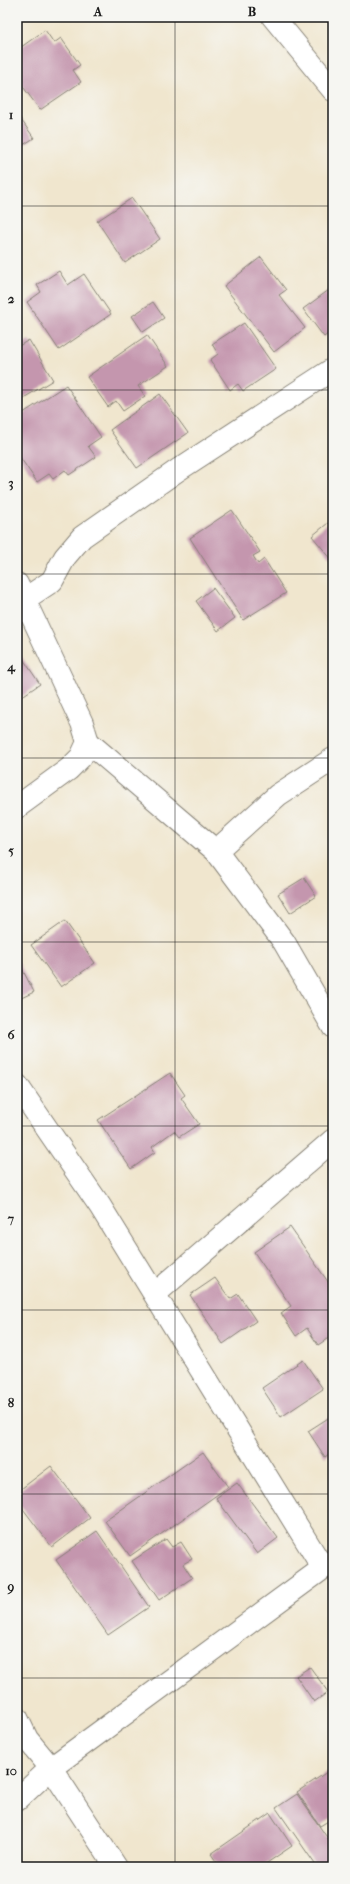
<svg xmlns="http://www.w3.org/2000/svg" width="350" height="1884" font-family="'IM FELL French Canon',serif">
<style>
.building{fill:#c496ae}
.lines{fill:none;stroke-linecap:round;stroke-linejoin:round}
.minor-casing{stroke:#868175;stroke-width:24}
.tertiary-casing{stroke:#868175;stroke-width:24}
.minor{stroke:#fff;stroke-width:22}
.tertiary{stroke:#fff;stroke-width:22}
.grid{fill:none;stroke:#1c1c1c;stroke-width:1;stroke-opacity:0.55}
.neatline{fill:none;stroke:#1c1c1c;stroke-width:1.5}
.grid-label{font-size:13px;text-anchor:middle;font-weight:bold;fill:#1c1c1c}
</style>
<rect width="100%" height="100%" fill="#f6f6f2"/>
<filter id="ink" filterUnits="userSpaceOnUse"><feTurbulence type="fractalNoise" baseFrequency=".025" numOctaves="2"/><feDisplacementMap in="SourceGraphic" scale="8" xChannelSelector="R" yChannelSelector="G"/><feConvolveMatrix kernelMatrix="1 2 1 2 8 2 1 2 1" color-interpolation-filters="sRGB"/></filter>
<filter id="wash" filterUnits="userSpaceOnUse"><feTurbulence type="fractalNoise" baseFrequency=".012" numOctaves="4" result="noise"/><feDisplacementMap in="SourceGraphic" scale="16" xChannelSelector="R" yChannelSelector="G"/><feGaussianBlur stdDeviation="0.9" result="paint"/><feColorMatrix in="noise" values="0 0 0 0 0 0 0 0 0 0 0 0 0 0 0 0 0 1.4 0 .05"/><feComposite in="paint" operator="in"/></filter>
<g filter="url(#wash)">
<rect width="100%" height="100%" fill="#f0e6ce"/>
<g id="blocks">
<!-- building -->
<g class="building">
<polygon points="45,30 54,43 61,38 80,65 73,70 81,82 40,110 21,84 17,87 17,50"/>
<polygon points="17,114 34,138 17,149"/>
<polygon points="132,198 160,239 125,263 97,221"/>
<polygon points="261,257 286,290 279,295 305,328 274,352 224,286"/>
<polygon points="59,271 68,285 84,274 111,314 59,350 27,302 41,292 37,285"/>
<polygon points="333,287 333,330 324,337 303,309"/>
<polygon points="153,302 164,318 143,332 132,316"/>
<polygon points="244,323 276,369 243,391 238,384 230,390 210,360 218,354 212,344"/>
<polygon points="147,335 168,366 138,386 145,396 123,411 116,401 108,407 87,377"/>
<polygon points="29,340 53,380 17,402 17,347"/>
<polygon points="66,385 101,437 88,446 96,457 69,475 65,470 53,479 49,474 37,482 17,453 17,417"/>
<polygon points="160,394 188,433 137,468 110,430"/>
<polygon points="232,510 260,552 253,556 258,564 264,559 286,593 243,620 190,538"/>
<polygon points="333,519 333,561 312,536"/>
<polygon points="213,588 235,618 218,631 196,601"/>
<polygon points="17,650 40,684 18,699 17,698"/>
<polygon points="304,878 316,896 290,913 278,894"/>
<polygon points="65,921 95,963 61,987 31,945"/>
<polygon points="17,959 34,992 17,1000"/>
<polygon points="170,1073 185,1095 181,1098 199,1124 179,1137 174,1131 152,1147 155,1152 131,1169 98,1120"/>
<polygon points="290,1227 333,1289 333,1335 318,1345 307,1328 296,1336 281,1313 291,1306 254,1252"/>
<polygon points="215,1278 230,1299 238,1294 256,1321 223,1344 190,1295"/>
<polygon points="303,1360 323,1389 281,1417 262,1388"/>
<polygon points="333,1415 333,1451 325,1457 308,1431"/>
<polygon points="203,1452 228,1487 130,1556 105,1521"/>
<polygon points="51,1466 90,1518 52,1547 17,1501 17,1492"/>
<polygon points="237,1483 278,1538 257,1554 216,1498"/>
<polygon points="97,1531 149,1607 108,1635 56,1560"/>
<polygon points="166,1539 172,1547 181,1542 192,1559 183,1564 192,1578 159,1600 132,1561"/>
<polygon points="310,1667 328,1692 314,1702 296,1676"/>
<polygon points="333,1768 333,1818 320,1826 297,1792"/>
<polygon points="297,1794 333,1846 333,1867 317,1867 276,1808"/>
<polygon points="270,1813 292,1846 261,1867 220,1867 211,1854"/>
</g>
</g>
</g>
<g filter="url(#ink)">
<use href="#blocks" fill-opacity="0" stroke="#868175" stroke-width="1"/>
<g class="lines">
<defs>
<g id="minor">
<polyline points="273,17 333,90"/>
<polyline points="17,584 82,723 88,742 81,757 69,769 17,807"/>
<polyline points="25,599 52,581 65,557 82,537 178,470 333,369"/>
<polyline points="88,742 216,851 284,942 333,1027"/>
<polyline points="216,851 278,795 333,759"/>
<polyline points="17,1085 100,1206 323,1568"/>
<polyline points="155,1294 333,1140"/>
<polyline points="17,1718 27,1739 51,1768 116,1867"/>
</g>
<polyline id="tertiary" points="17,1800 51,1768 333,1561"/>
</defs>
<!-- minor casing -->
<use href="#minor" class="minor-casing"/>
<!-- tertiary casing -->
<use href="#tertiary" class="tertiary-casing"/>
<!-- minor -->
<use href="#minor" class="minor"/>
<!-- tertiary -->
<use href="#tertiary" class="tertiary"/>
</g>
</g>
<!-- grid -->
<path class="grid" d="M175,17V1867M17,206H333M17,390H333M17,574H333M17,758H333M17,942H333M17,1126H333M17,1310H333M17,1494H333M17,1678H333"/>
<!-- margin -->
<rect width="350" height="1884" fill="none" stroke="#f6f6f2" stroke-width="44"/>
<rect x="22" y="22" width="306" height="1840" class="neatline"/>
<g class="grid-label">
<text x="98" y="16">A</text>
<text x="252" y="16">B</text>
<text x="11" y="119">1</text>
<text x="11" y="303">2</text>
<text x="11" y="487">3</text>
<text x="11" y="671">4</text>
<text x="11" y="855">5</text>
<text x="11" y="1039">6</text>
<text x="11" y="1223">7</text>
<text x="11" y="1407">8</text>
<text x="11" y="1591">9</text>
<text x="11" y="1775">10</text>
</g>
</svg>
